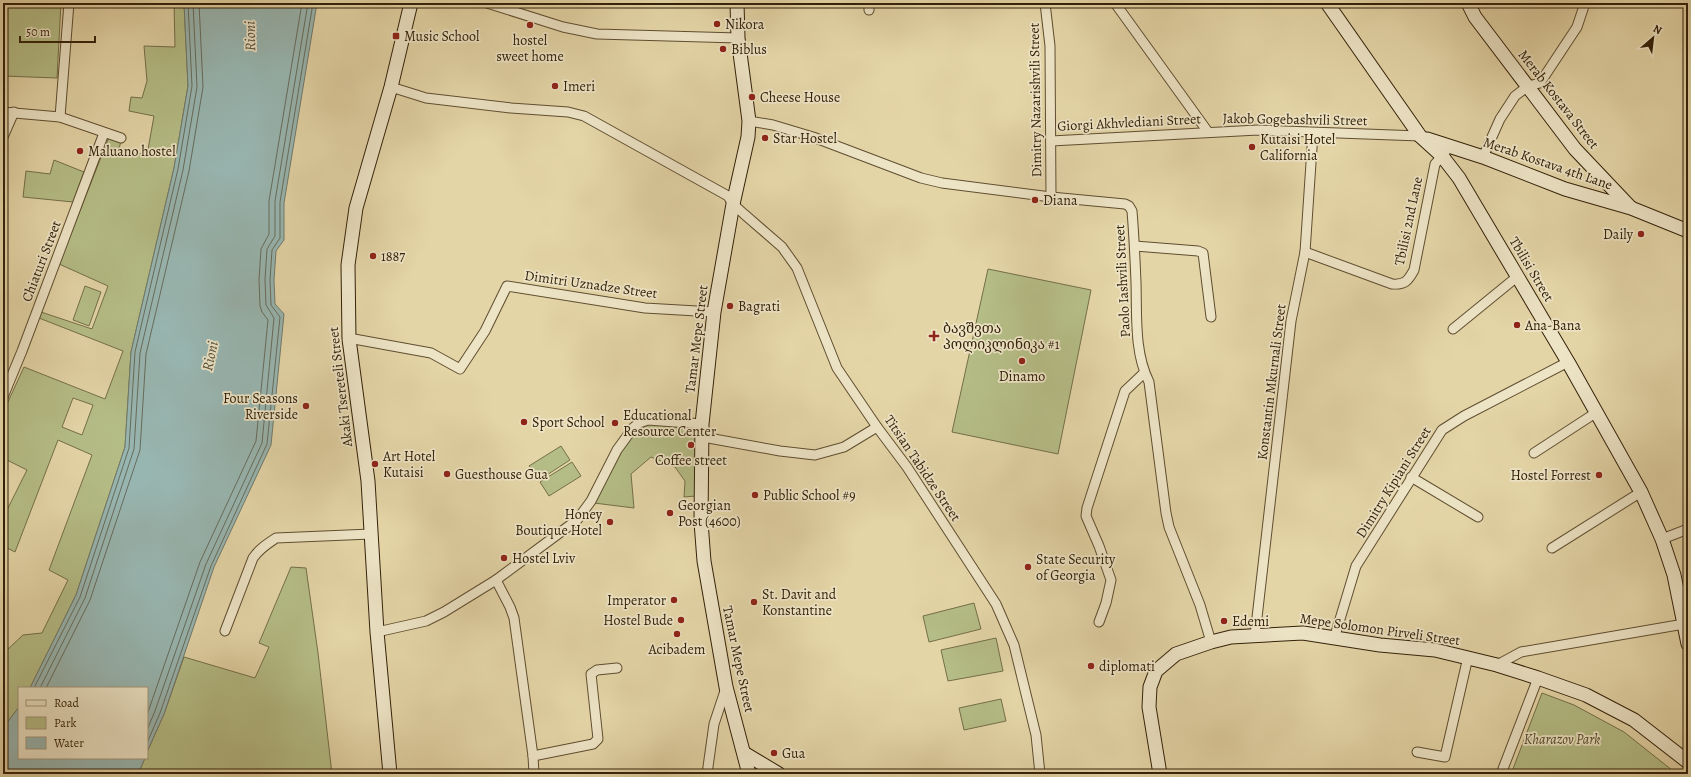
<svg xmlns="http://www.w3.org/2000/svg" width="1691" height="777" font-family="Alegreya,'Noto Serif Georgian',serif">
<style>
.green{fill:#b5bd86;stroke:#746f48;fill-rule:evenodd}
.water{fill:#98b6b1;stroke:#707a6e}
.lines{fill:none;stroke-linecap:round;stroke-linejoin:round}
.shore{stroke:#666c5d;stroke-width:1}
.street-casing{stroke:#5f4e30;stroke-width:11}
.secondary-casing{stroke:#332109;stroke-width:15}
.street{stroke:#ede4c6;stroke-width:9}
.secondary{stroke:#ede4c6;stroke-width:13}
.poi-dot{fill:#8f2418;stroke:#ede4c6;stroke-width:1.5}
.labels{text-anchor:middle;stroke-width:3.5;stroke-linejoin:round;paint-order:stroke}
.poi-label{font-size:14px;fill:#332109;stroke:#ede4c6;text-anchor:start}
.street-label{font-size:14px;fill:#332109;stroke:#ede4c6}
.park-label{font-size:14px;font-style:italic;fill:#544828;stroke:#ede4c6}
.water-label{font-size:15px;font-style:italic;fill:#514e3b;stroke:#ede4c6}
</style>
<rect width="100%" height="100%" fill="#e4d5a7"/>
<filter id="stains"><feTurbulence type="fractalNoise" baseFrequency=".005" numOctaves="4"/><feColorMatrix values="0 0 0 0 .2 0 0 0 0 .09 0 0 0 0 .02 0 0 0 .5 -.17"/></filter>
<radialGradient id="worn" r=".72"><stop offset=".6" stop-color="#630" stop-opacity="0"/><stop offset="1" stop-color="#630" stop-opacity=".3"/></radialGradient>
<!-- green -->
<g class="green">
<polygon points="3,3 61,3 57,78 3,76"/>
<path d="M174,3H184L188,86L174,168L131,352L125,447L76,595L30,688H19V707L3,728V709L5,707L4,671L7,650L23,635L42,633L68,580L49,570L92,455L58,440L15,552L3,546V518L27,470L3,458V403L7,404L24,367L105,399L123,351L39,318L41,312L92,329L108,286L59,264L109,137L121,141L119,149L147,155L154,116L129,111L131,97L142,98L147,81L144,46L175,47ZM73,398L93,405L82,435L62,427Z"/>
<polygon points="54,160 84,172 73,202 23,197 26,171 50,174"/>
<polygon points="988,269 1091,290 1058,454 952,432"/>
<polygon points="85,286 101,292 89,326 73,320"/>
<polygon points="650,424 698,430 696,496 684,497 685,481 675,467 651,457 631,474 634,508 594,503 626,443 636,431"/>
<polygon points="561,446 570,460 539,480 529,466"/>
<polygon points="572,462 581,476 549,496 540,482"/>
<polygon points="291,567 306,568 318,653 332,774 138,774 145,758 147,758 147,752 164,714 184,657 255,678 269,647 259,643"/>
<polygon points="974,603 981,629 929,642 923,616"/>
<polygon points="996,638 1003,671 948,681 941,650"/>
<polygon points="1542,693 1574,705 1624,732 1677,774 1511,774"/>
<polygon points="1001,699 1006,721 964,730 959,708"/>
</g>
<!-- water -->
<g class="water">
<polygon points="184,3 317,3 284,203 284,240 276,251 274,280 275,304 284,314 271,445 214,567 164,714 147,752 147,688 30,688 76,595 125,447 131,352 174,168 188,86"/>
<polygon points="19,707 19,758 145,758 138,774 3,774 3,728"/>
</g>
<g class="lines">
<!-- shore -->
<g class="shore">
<polyline points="34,688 80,597 129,448 135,352 178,169 192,86 188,3"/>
<polyline points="40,688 85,598 134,449 140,353 183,170 197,87 193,3"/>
<polyline points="46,688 90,600 140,450 146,354 189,171 203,87 199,3"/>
<polyline points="147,715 200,562 256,441 268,320 262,312 260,306 259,280 261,249 269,234 269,201 302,3"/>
<polyline points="147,730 155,711 206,564 262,443 274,318 266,305 265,280 267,249 275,236 275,201 308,3"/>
<polyline points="147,743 160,713 211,566 267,444 280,317 271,305 270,280 272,250 280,238 280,202 313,3"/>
</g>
<defs>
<g id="street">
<polyline points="487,3 563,27 597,34 738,38"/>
<polyline points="1045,3 1050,46 1051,197"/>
<polyline points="1115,3 1208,132"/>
<polyline points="869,10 869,3"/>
<polyline points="391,87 426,98 511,108 568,112 584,116 728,196 733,204 744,214 782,247 797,268 837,368 877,427 907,467 996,604 1014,645 1036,735 1040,774"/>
<polyline points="3,112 60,117 121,138"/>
<polyline points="60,117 69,3"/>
<path d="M749,121L773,125L813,137L921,178L942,183L1051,197L1125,204L1129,206L1132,211C1134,235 1135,258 1136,282C1137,315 1134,352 1149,382L1166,513L1169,527L1200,605L1211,642"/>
<polyline points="3,137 14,112"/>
<polyline points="1051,141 1258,130 1420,136"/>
<polyline points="1483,157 1500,119 1515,96 1528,86 1540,83 1577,27 1585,3"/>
<polyline points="1135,246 1198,251 1203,253 1211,317"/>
<path d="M1305,252L1392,284C1405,285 1408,281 1414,270L1435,164L1445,153"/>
<polyline points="1453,329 1518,276"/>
<polyline points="349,339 354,339 431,353 460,369 485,331 507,286 645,308 714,312"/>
<polyline points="3,397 22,351 104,133"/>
<polyline points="703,437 780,451 815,455 844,447 877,427"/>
<polyline points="1534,453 1597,412"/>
<polyline points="1411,477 1478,517"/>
<polyline points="1662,539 1688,529"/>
<polyline points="1552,548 1641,492"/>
<polyline points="496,580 510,607 514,618 533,756 534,774"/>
<polyline points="1099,622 1106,603 1111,580 1099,546 1086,516 1087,508 1125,391 1144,373"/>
<path d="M225,631L253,558C259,549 267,544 276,538L371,534"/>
<polyline points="377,632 426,621 444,612 496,580 577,520 591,501 617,450 633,428 639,423 648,420 702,424"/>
<polyline points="1255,635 1291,321 1305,252 1313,133"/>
<polyline points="1334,639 1356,566 1442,430 1464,416 1568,362"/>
<polyline points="1497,665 1521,652 1684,624"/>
<polyline points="1417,752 1445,757 1468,657"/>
<polyline points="533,756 593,744 598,739 591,674 597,670 617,668"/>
<polyline points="707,774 714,724 726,688"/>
<polyline points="1501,774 1538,678"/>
</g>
<g id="secondary">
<polyline points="737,3 738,38 749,121 748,137 733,204 714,312 702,424 701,522 704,561 726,687 749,774"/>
<polyline points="1327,3 1420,136 1442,156 1459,178 1568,362 1641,492 1662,539 1674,575 1688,644"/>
<polyline points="1468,3 1475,17 1575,149 1630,207"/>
<polyline points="1427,139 1483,157 1565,189 1631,208 1688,231"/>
<polyline points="744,753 779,774"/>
<polyline points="390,774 377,632 368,481 349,339 348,265 356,208 391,87 411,3"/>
<polyline points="1160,774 1149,707 1150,687 1156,671 1176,654 1211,642 1231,637 1303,633 1380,645 1435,650 1497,665 1538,678 1586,695 1634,720 1688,762"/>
</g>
</defs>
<!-- street casing -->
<use href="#street" class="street-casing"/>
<!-- secondary casing -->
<use href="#secondary" class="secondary-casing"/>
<!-- street -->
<use href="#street" class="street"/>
<!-- secondary -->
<use href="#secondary" class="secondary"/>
</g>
<!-- markers -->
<g class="poi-dot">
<circle cx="717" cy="24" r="4"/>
<circle cx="530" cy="25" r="4"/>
<rect x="392" y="32" width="8" height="8" rx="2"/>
<circle cx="723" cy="49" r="4"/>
<circle cx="555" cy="86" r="4"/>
<circle cx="752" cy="97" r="4"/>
<circle cx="765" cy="138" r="4"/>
<circle cx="1252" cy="147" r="4"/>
<circle cx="80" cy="151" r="4"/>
<circle cx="1035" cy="200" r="4"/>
<circle cx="1641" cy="234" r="4"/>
<circle cx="373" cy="256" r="4"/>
<circle cx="730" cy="306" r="4"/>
<circle cx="1517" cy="325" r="4"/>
<path d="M932 330h4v4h4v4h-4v4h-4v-4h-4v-4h4z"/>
<circle cx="1022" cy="361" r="4"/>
<circle cx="306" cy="406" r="4"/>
<circle cx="524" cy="422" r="4"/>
<circle cx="615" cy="423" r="4"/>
<circle cx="691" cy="445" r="4"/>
<circle cx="375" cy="464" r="4"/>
<circle cx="447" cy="474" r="4"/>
<circle cx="1599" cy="475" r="4"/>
<circle cx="755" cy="495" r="4"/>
<circle cx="670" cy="513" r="4"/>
<circle cx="610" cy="522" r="4"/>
<circle cx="504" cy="558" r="4"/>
<circle cx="1028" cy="567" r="4"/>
<circle cx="674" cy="600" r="4"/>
<circle cx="754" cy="602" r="4"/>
<circle cx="681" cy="620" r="4"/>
<circle cx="1224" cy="621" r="4"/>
<circle cx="677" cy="634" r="4"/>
<circle cx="1091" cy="666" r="4"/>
<circle cx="774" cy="753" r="4"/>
</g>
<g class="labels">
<!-- poi labels -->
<g class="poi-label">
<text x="725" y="29">Nikora</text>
<text x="404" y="41">Music School</text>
<text x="530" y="45" text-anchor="middle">hostel<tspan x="530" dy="16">sweet home</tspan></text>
<text x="731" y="54">Biblus</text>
<text x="563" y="91">Imeri</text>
<text x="760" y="102">Cheese House</text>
<text x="773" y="143">Star Hostel</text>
<text x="1260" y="144">Kutaisi Hotel<tspan x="1260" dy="16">California</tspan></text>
<text x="88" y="156">Maluano hostel</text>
<text x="1043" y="205">Diana</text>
<text x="1633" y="239" text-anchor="end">Daily</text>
<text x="381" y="261">1887</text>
<text x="738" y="311">Bagrati</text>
<text x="1525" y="330">Ana-Bana</text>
<text x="943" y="333">ბავშვთა<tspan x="943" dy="16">პოლიკლინიკა #1</tspan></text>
<text x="1022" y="381" text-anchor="middle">Dinamo</text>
<text x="298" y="403" text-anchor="end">Four Seasons<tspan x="298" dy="16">Riverside</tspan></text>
<text x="623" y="420">Educational<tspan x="623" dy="16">Resource Center</tspan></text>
<text x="532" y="427">Sport School</text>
<text x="383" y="461">Art Hotel<tspan x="383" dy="16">Kutaisi</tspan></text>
<text x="691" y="465" text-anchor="middle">Coffee street</text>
<text x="455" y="479">Guesthouse Gua</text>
<text x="1591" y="480" text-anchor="end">Hostel Forrest</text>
<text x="763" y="500">Public School #9</text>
<text x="678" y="510">Georgian<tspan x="678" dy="16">Post (4600)</tspan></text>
<text x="602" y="519" text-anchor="end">Honey<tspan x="602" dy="16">Boutique Hotel</tspan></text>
<text x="512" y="563">Hostel Lviv</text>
<text x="1036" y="564">State Security<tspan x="1036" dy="16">of Georgia</tspan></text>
<text x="762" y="599">St. Davit and<tspan x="762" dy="16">Konstantine</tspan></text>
<text x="666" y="605" text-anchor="end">Imperator</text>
<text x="673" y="625" text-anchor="end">Hostel Bude</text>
<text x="1232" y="626">Edemi</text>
<text x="677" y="654" text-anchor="middle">Acibadem</text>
<text x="1099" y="671">diplomati</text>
<text x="782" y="758">Gua</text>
</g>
<!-- street labels -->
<g class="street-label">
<text transform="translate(1559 99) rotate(52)" y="5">Merab Kostava Street</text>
<text transform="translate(1035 100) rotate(-91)" y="5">Dimitry Nazarishvili Street</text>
<text transform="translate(1295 119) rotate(1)" y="5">Jakob Gogebashvili Street</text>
<text transform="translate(1129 122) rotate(-3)" y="5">Giorgi Akhvlediani Street</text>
<text transform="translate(1548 163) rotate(19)" y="5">Merab Kostava 4th Lane</text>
<text transform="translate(1408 221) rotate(-78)" y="5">Tbilisi 2nd Lane</text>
<text transform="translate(41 261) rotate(-69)" y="5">Chiaturi Street</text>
<text transform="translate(1532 269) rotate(59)" y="5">Tbilisi Street</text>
<text transform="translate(1122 281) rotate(-93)" y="5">Paolo Iashvili Street</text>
<text transform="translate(591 284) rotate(8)" y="5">Dimitri Uznadze Street</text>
<text transform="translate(696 339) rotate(-83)" y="5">Tamar Mepe Street</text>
<text transform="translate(1271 382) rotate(-83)" y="5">Konstantin Mkurnali Street</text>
<text transform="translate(340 387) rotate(-97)" y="5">Akaki Tsereteli Street</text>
<text transform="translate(923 468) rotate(56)" y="5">Titsian Tabidze Street</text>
<text transform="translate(1393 482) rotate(-58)" y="5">Dimitry Kipiani Street</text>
<text transform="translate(1380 629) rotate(8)" y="5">Mepe Solomon Pirveli Street</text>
<text transform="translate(739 659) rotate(78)" y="5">Tamar Mepe Street</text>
</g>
<!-- park labels -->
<g class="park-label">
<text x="1562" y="744">Kharazov Park</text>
</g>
<!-- water labels -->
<g class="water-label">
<text transform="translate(250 36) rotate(-91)" y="5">Rioni</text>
<text transform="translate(210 356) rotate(-78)" y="5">Rioni</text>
</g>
</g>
<!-- margin -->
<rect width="1691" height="777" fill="none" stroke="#e4d5a7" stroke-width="16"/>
<rect x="4" y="4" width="1683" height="769" fill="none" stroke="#332109" stroke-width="2"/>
<rect x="8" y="8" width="1675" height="761" fill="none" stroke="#332109"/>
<!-- legend -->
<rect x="18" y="687" width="130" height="72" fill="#ede4c6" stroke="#a3967a"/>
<rect x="26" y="700" width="20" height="6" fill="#ede4c6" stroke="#a3967a"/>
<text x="54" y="707" font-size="12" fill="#332109">Road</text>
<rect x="26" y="717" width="20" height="12" fill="#b5bd86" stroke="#a3967a"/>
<text x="54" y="727" font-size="12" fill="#332109">Park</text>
<rect x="26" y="737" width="20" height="12" fill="#98b6b1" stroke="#a3967a"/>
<text x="54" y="747" font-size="12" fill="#332109">Water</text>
<!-- north arrow -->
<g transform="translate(1653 38) rotate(28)" stroke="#ede4c6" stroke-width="3" paint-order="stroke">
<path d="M0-3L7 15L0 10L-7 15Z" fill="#332109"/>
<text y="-6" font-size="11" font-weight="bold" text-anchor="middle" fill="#332109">N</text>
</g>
<!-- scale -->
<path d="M20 36v6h75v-6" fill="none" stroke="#332109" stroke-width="2"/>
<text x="26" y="36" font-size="12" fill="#332109" stroke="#ede4c6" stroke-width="3" paint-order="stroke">50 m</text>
<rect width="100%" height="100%" filter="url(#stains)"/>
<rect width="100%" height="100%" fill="url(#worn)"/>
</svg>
